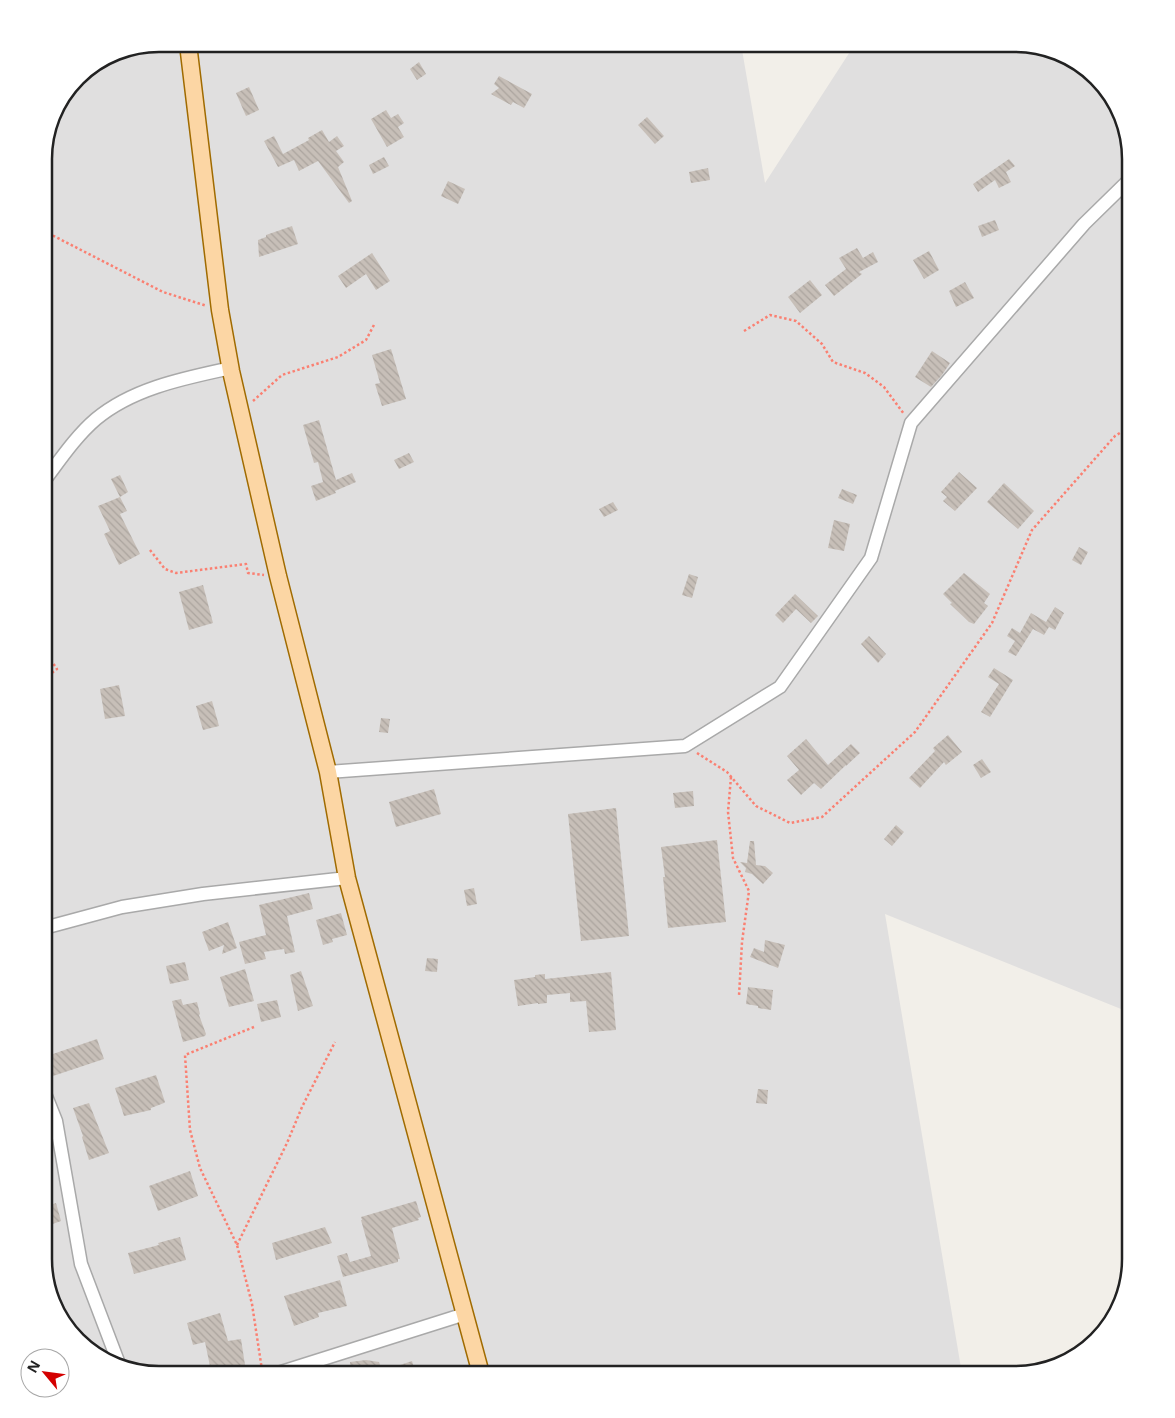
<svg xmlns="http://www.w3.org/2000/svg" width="1175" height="1418" font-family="'Noto Sans',sans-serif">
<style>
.residential{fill:#e0dfdf}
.building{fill:url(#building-back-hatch)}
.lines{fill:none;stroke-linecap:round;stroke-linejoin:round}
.minor-casing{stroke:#a9a9a9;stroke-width:15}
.major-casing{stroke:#a06b00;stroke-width:19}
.path{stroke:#fa8072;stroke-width:2.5;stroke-dasharray:2.5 2.5;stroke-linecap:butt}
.minor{stroke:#fff;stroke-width:12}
.major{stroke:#fcd6a4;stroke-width:16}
.rim{fill:none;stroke:#222;stroke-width:2.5}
</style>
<defs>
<pattern id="building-back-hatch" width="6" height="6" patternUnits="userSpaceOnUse" patternTransform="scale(1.25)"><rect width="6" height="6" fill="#c7bfb8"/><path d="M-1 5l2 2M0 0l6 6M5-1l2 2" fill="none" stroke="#aba49e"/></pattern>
</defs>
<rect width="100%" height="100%" fill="#f2efe9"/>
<!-- residential -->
<polygon class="residential" points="160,44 741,44 765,183 855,44 1023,44 1073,59 1112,95 1131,159 1131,1013 885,914 962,1374 159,1374 102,1359 63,1323 44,1259 44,152 56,109 83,73 115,52"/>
<!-- building -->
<g class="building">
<polygon points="419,62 426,74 417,80 410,69"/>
<polygon points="499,76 532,94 524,108 513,102 511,105 491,94 499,88 494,84"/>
<polygon points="249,87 259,110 246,116 236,93"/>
<polygon points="386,110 391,118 398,114 404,123 398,127 404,137 387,147 371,119"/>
<polygon points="647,117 664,136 655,144 638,125"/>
<polygon points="322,130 329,142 337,136 344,146 336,151 344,162 338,167 352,201 349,203 318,161 299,171 294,160 278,167 264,141 274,136 283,154 309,140 308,138"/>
<polygon points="384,157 389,166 373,174 369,165"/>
<polygon points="1009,159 1015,166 1006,172 1011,182 999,188 995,180 978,192 973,184"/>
<polygon points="708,168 710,180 691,183 689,172"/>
<polygon points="448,181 465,189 458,204 441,196"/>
<polygon points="995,220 999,230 982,237 978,226"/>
<polygon points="292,226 298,244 259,257 258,240 266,237 266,235"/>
<polygon points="857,248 863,258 873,252 878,262 859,272 862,274 834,296 825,285 846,269 839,258"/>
<polygon points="929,251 939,270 924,279 913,260"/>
<polygon points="372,253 390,281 376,290 366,274 346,288 338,276"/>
<polygon points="810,280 822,295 800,313 788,297"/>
<polygon points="965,282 974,298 956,307 949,291"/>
<polygon points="391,349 406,399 382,406 375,384 380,383 372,355"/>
<polygon points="932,351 950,363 942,375 931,387 915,377"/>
<polygon points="319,420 336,480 352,473 356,482 335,491 336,493 316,501 311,486 323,482 318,462 314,463 303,425"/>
<polygon points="409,453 414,462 399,469 394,460"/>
<polygon points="959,472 977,488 955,511 943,501 947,497 941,492"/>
<polygon points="120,475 128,492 120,497 111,479"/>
<polygon points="1004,483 1034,511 1018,529 987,502"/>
<polygon points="842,489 857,495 853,504 838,498"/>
<polygon points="120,497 127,511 120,514 140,554 119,565 104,534 110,531 98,506"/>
<polygon points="613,502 618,510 604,517 599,509"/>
<polygon points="834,520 850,524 844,551 828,548"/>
<polygon points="1079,547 1088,552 1081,565 1072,560"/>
<polygon points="964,573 990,594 984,603 988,606 974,624 969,622 950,604 952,603 943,594"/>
<polygon points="689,574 698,577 692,598 682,595"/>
<polygon points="203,585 213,623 189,630 179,592"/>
<polygon points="795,594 818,616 811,623 796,609 783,623 775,615"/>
<polygon points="1055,607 1064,613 1055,630 1049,627 1044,635 1033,629 1016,656 1008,652 1015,641 1007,636 1012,628 1020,633 1031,613 1046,622"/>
<polygon points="869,636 886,654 878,663 861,644"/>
<polygon points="994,668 1013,680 990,717 981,712 999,684 988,677"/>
<polygon points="119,685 125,716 105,719 100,689"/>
<polygon points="212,701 219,726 203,730 196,706"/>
<polygon points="381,718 390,719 388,733 379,732"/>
<polygon points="948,735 962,752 946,765 944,762 920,788 909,778 935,751 933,748"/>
<polygon points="806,739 828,765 851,744 860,753 846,766 846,765 821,789 814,783 801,795 787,780 799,770 787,756"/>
<polygon points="982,759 991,772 981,778 973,765"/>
<polygon points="434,789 441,814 396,827 389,802"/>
<polygon points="693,791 694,806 675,808 673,793"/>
<polygon points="616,808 629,936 581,941 568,814"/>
<polygon points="896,825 904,832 892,846 884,839"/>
<polygon points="717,840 726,922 668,928 663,877 665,877 661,847"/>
<polygon points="750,841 754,841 756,865 765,866 773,873 763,884 752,874 745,872 746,868 740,862 747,863"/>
<polygon points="474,888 477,904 467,906 464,890"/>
<polygon points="309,893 313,909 287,916 295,952 285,954 284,949 264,952 266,959 245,964 239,942 266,935 259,905"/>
<polygon points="341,913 347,935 332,939 333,942 323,945 316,920"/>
<polygon points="228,922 237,948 222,954 224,945 209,951 202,932"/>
<polygon points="765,940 785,945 778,968 750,957 754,948 764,952"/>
<polygon points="427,958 438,959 437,972 425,971"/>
<polygon points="185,962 189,980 170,984 166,966"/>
<polygon points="245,969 254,1001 229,1007 220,977"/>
<polygon points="301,971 313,1006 298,1011 290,975"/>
<polygon points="611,972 616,1030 589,1032 586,1001 570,1002 570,993 547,995 547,1003 538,1004 538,1003 518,1006 514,980 535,977 535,975 545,974 545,979"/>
<polygon points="748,987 773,990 771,1010 758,1008 758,1006 746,1004"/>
<polygon points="181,999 183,1005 197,1002 200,1014 199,1015 206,1034 205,1036 183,1042 172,1001"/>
<polygon points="277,1000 281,1017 261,1022 257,1004"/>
<polygon points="97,1039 104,1059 53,1076 47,1056"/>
<polygon points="156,1075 165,1102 164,1103 151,1108 151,1110 124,1116 115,1088"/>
<polygon points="758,1089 768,1090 767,1104 756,1103"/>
<polygon points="89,1103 109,1153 89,1160 82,1137 83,1136 73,1108"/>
<polygon points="190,1171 198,1196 158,1211 149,1186"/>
<polygon points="416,1201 421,1217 418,1218 419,1220 392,1228 400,1259 398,1259 398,1262 343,1277 337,1256 347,1253 350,1262 371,1256 361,1220 362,1220 361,1217"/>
<polygon points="56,1203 61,1221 44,1227 44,1207"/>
<polygon points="325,1227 332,1243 276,1260 272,1243"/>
<polygon points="180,1237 186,1260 134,1274 128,1253 159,1245 158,1243"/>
<polygon points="340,1280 347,1306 318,1313 319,1317 294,1326 284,1296"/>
<polygon points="220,1313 228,1341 241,1339 245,1365 211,1371 205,1342 193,1345 187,1323"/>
<polygon points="366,1360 379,1362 382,1371 412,1361 416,1374 351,1374 350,1362"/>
</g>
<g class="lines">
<defs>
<g id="minor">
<path d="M44,481C60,460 76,436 96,419C133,388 185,378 231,368"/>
<polyline points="328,772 685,746 780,687 871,558 911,423 1084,224 1131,178"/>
<polyline points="44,928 122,907 203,894 347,878"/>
<polyline points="44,1091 56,1121 81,1264 119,1364"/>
<polyline points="275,1374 465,1314"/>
</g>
<polyline id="major" points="188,44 220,310 231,371 278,576 328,772 347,878 481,1374"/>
</defs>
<!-- minor casing -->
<use href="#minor" class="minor-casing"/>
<!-- major casing -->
<use href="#major" class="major-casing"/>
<!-- path -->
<g class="path">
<polyline points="44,231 163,292 207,306"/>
<polyline points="744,331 770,315 796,321 822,344 833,362 865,373 884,387 904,414"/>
<polyline points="253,401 282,375 338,357 366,340 375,323"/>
<polyline points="150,550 165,569 176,573 246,564 248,573 264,575"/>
<polyline points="44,679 57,669 48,656 44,645"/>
<polyline points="697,753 727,772 756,806 790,823 822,817 915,732 992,623 1032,530 1115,436 1131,426"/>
<polyline points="731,777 728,812 733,858 749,891 742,942 739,996"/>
<polyline points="254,1027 185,1055 190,1130 200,1168 237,1245 252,1304 262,1370"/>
<polyline points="237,1245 287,1143 302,1107 335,1042"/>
</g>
<!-- minor -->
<use href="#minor" class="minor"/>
<!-- major -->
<use href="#major" class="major"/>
</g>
<!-- crop -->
<path d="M0 0H1175V1418H0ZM159 52H1015A107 107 0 0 1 1122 159V1259A107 107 0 0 1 1015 1366H159A107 107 0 0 1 52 1259V159A107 107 0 0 1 159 52Z" fill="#fff" fill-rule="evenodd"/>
<path class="rim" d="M159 52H1015A107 107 0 0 1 1122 159V1259A107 107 0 0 1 1015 1366H159A107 107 0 0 1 52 1259V159A107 107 0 0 1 159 52Z"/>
<!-- north arrow -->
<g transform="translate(45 1373) rotate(299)"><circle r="24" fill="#ffffff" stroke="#a7a7a7"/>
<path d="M0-4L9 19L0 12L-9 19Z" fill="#d40000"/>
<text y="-8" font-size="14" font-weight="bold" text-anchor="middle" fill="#222222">N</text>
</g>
</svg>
